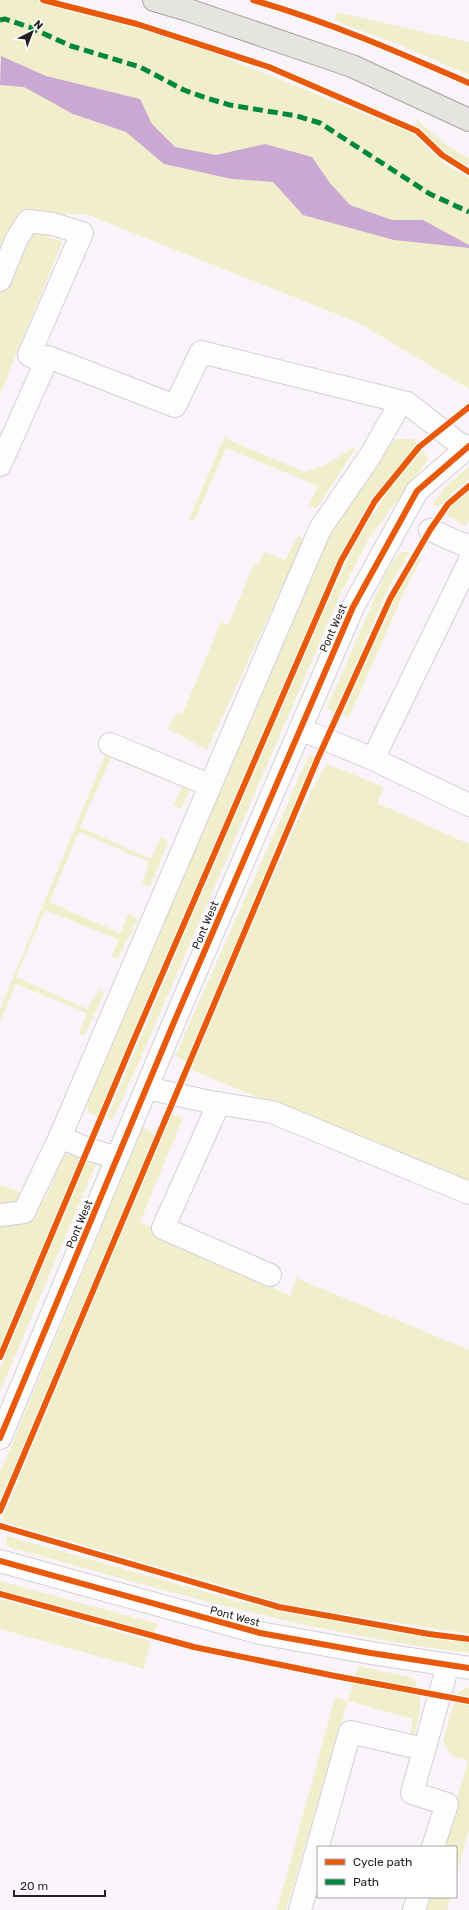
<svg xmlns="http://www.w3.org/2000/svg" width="469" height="1910" font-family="Rubik,sans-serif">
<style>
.green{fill:#f1efcb}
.water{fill:#cba8d4}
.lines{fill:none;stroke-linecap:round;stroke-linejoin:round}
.minor-casing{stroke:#d4cfd5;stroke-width:24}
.major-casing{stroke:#a6a49e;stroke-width:24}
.minor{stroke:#fefdfe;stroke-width:22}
.major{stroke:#e5e4e0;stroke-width:22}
.quiet{stroke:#00873e;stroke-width:5;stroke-dasharray:10 5;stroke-linecap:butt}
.cycleway-casing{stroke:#fff;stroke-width:8}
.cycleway{stroke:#e8590c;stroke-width:6}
.labels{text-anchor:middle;stroke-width:4;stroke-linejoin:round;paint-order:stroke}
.street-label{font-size:11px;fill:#241e25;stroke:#fff}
</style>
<rect width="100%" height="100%" fill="#f9f4fa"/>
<!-- green -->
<g class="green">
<polygon points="0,0 40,0 167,34 412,133 446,165 469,178 469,389 359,323 86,214 56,214 47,237 63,241 0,394"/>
<polygon points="336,12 469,42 469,75 405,47 335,21"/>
<polygon points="416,119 450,148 469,158 469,166 451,157 416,126"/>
<polygon points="224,438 305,472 323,466 357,446 317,508 309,506 318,486 226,448 194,521 189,519"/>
<polygon points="395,439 413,439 418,445 364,514 315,614 211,852 98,1118 87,1111 88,1092 328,534"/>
<polygon points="423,450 428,460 369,538 341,593 143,1053 112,1121 107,1117 240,802 316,626 358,538 390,488"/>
<polygon points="469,467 469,479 452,493 439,507 432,504 448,484"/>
<polygon points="469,487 469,521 465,526 442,512 453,500"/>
<polygon points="298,535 304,540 207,750 168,729 177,712 182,715 221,622 228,625 254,564 258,565 264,552 285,560"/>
<polygon points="400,552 410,552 389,586 335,713 327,708 386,572"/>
<polygon points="416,555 421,559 405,590 349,717 342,716 390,599"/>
<polygon points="108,748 191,787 181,809 173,806 182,787 111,758 80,827 151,859 161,836 168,842 150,887 142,883 149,862 79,832 49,902 120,933 129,913 138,920 117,959 111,957 119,940 45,910 16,977 87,1009 99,990 104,993 85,1035 79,1034 87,1013 16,984 0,1022 0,1009"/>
<polygon points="309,755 318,758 281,838 187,1062 175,1056"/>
<polygon points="327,764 384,787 377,803 469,844 469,1185 187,1068 311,791"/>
<polygon points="171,1113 183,1118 140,1222 290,1296 296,1278 469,1350 469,1634 292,1606 1,1521"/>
<polygon points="143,1127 155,1135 34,1424 0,1498 0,1473"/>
<polygon points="64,1154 82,1156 0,1350 0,1185 44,1201"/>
<polygon points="88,1158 96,1164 0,1392 0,1368"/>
<path d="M7,1536L241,1602L469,1640V1653C312,1634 158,1589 6,1546Z"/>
<polygon points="0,1581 158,1624 153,1633 0,1590"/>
<polygon points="0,1599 151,1641 144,1669 0,1629"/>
<path d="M358,1666L413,1678C426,1701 419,1716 413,1740L409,1739L413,1719L348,1701L286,1910H277L335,1697L348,1701Z"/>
<polygon points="469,1687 469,1830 456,1877 456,1847 443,1847 468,1760 452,1756 443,1740 457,1693"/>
<polygon points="429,1897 451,1897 447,1910 425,1910"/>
</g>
<!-- water -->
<polygon class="water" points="1,56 46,76 140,99 152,124 175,147 216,155 265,144 312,157 330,183 350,205 392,220 423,220 469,245 469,248 394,240 303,215 273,182 232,179 164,164 126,132 73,114 24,87 0,85"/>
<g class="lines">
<defs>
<g id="minor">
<polyline points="0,280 16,240 28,221 53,224 82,233 29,355 45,363"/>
<polyline points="0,465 48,357 175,406 201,352 407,403 466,449"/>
<polyline points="430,530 469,547"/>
<polyline points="300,729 373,759 469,562"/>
<polyline points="110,744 209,785"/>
<polyline points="373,759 469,805"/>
<polyline points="147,1088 210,1102 272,1112 469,1193"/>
<polyline points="219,1103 163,1228 270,1275"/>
<polyline points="117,1158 88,1149 60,1137 320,529 370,456 401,402"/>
<polyline points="0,1215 24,1212 60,1137"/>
<polyline points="0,1438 174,1022 353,607 417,491 469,446"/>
<polyline points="0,1561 260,1633 371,1653 469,1668"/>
<polyline points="433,1847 447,1804 412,1793 448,1665"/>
<polyline points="300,1910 350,1732 424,1749"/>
<polyline points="414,1910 418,1897"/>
</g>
<polyline id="major" points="154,0 188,10 352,66 469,120"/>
</defs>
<!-- minor casing -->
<use href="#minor" class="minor-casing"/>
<!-- major casing -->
<use href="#major" class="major-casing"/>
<!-- minor -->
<use href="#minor" class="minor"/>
<!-- major -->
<use href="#major" class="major"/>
<!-- quiet -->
<polyline class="quiet" points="0,20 5,19 29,27 71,46 140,67 184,90 206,98 230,105 297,116 320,123 430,194 469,212"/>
<defs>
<g id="cycleway">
<polyline points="43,0 137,24 269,67 417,131 442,155 469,172"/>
<path d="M253,0C327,21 398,52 469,83"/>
<polyline points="0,1357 132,1044 341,561 375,501 419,447 469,407"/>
<polyline points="0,1438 174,1022 353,607 417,491 469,446"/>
<polyline points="0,1511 318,758 390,599 430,530 448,504 469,486"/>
<polyline points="0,1526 279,1607 429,1634 469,1639"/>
<polyline points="0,1561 260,1633 371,1653 469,1668"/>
<polyline points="0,1594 194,1647 335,1676 469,1701"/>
</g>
</defs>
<!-- cycleway casing -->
<use href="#cycleway" class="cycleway-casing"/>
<!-- cycleway -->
<use href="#cycleway" class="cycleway"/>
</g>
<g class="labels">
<!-- street labels -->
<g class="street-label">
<text transform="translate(333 628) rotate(-66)" y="4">Pont West</text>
<text transform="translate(205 925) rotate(-67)" y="4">Pont West</text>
<text transform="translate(79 1224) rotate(-67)" y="4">Pont West</text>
<text transform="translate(235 1616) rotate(15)" y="4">Pont West</text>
</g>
</g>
<!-- legend -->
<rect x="317" y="1846" width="140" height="52" fill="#ffffff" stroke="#a7a5a8"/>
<rect x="325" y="1859" width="20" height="6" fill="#e8590c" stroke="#a7a5a8"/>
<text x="353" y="1866" font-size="12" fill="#241e25">Cycle path</text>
<rect x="325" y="1879" width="20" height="6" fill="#00873e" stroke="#a7a5a8"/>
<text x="353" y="1886" font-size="12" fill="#241e25">Path</text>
<!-- north arrow -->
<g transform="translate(32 32) rotate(42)" stroke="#ffffff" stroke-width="3" paint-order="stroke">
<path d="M0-3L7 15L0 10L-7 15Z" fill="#241e25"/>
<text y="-6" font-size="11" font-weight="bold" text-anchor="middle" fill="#241e25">N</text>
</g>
<!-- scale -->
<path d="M14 1890v6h91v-6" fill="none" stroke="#241e25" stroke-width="2"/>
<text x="20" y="1890" font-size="12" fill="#241e25" stroke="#ffffff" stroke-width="3" paint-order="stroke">20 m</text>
</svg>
